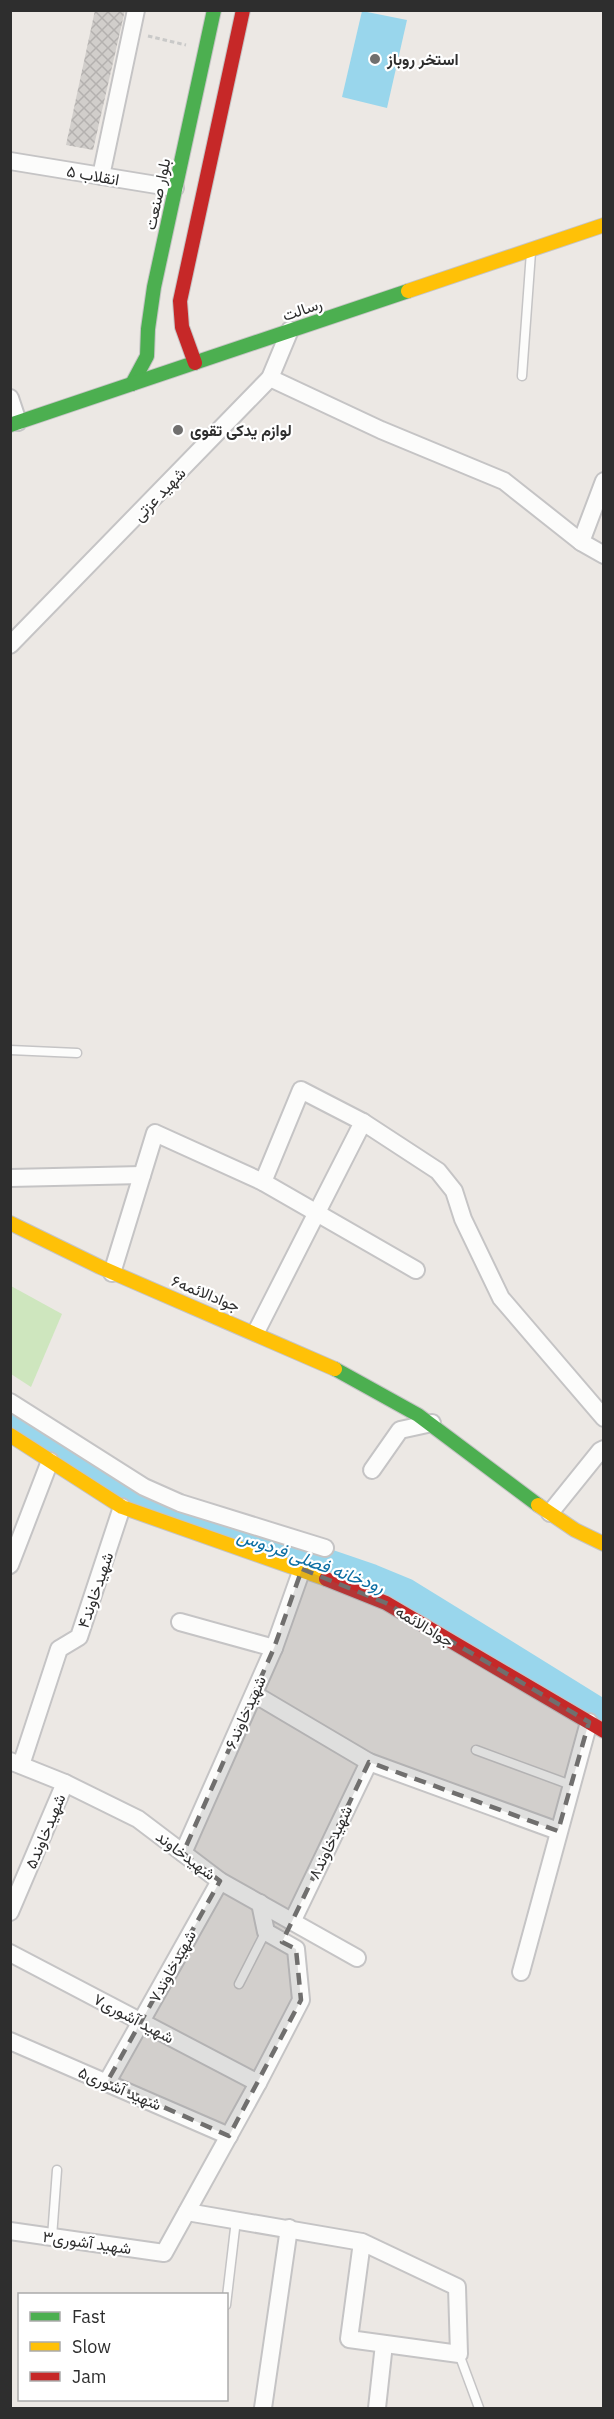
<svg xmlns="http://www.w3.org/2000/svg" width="614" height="2419" font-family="'IBM Plex Sans',Vazirmatn,sans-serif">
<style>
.green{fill:#cee6be}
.water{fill:#99d6ec}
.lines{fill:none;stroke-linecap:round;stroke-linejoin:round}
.river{stroke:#99d6ec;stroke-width:32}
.building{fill:url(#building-cross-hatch)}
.lane-casing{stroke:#c5c4c5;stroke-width:11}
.street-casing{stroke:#c5c4c5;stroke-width:20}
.fast-casing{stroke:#c5c4c5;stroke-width:16}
.slow-casing{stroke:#c5c4c5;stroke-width:16}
.jam-casing{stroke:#c5c4c5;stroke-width:16}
.path{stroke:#c9c9c8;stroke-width:3;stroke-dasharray:4.5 3;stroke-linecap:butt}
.lane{stroke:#fcfcfb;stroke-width:8}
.street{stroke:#fcfcfb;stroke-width:16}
.fast{stroke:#4caf50;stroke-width:14}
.slow{stroke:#ffc107;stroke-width:14}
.jam{stroke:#c62828;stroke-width:14}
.marked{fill:#706f6e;fill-opacity:0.2;stroke:#706f6e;stroke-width:4.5;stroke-dasharray:12 8;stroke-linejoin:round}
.poi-dot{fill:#706f6e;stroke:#fff;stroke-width:2}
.labels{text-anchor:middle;stroke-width:4.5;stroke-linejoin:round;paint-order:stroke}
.poi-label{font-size:16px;font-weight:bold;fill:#2e2e2e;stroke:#fff;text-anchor:start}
.street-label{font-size:16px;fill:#2e2e2e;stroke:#fff}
.water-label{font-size:18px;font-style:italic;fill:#0d6fa3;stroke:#fff}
</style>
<defs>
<pattern id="building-cross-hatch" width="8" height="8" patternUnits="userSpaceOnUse" patternTransform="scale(1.5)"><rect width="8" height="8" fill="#d1cecb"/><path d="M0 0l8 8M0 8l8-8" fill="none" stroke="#b4b1af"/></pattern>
</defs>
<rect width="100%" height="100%" fill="#ece8e4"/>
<!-- green -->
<polygon class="green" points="11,1286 62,1314 31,1387 11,1374"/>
<!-- water -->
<polygon class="water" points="362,11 407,20 387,108 342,97"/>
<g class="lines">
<!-- river -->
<polyline class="river" points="10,1419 61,1452 149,1504 371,1580 405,1594 604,1717"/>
</g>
<!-- building -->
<polygon class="building" points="95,10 125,10 93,150 66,145"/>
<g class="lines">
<defs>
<g id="lane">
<polyline points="522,376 531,252"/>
<polyline points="10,1050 77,1053"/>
<polyline points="476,1750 571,1785"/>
<polyline points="239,1984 266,1931"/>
<polyline points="52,2237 57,2170"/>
<polyline points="226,2305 236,2220"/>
<polyline points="459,2354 479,2408"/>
</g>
<g id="street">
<polyline points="10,161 175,188"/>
<polyline points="101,176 136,10"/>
<polyline points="270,378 381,430 504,481 581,542 604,555"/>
<polyline points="10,398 18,422"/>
<polyline points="581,542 604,481"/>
<polyline points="10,645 270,378 290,330"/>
<polyline points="10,1178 142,1175"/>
<polyline points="263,1182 301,1090 363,1122 438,1171 454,1191 463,1219 501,1298 604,1418"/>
<polyline points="112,1273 155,1133 263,1182 416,1270"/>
<polyline points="256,1332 363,1122"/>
<polyline points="10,1402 144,1487 180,1503 325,1548"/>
<polyline points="372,1470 400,1430 432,1423"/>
<polyline points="550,1513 600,1451 604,1449"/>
<polyline points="10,1565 50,1461"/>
<polyline points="180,1622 274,1648"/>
<polyline points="254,1694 369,1762 558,1831"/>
<polyline points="10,1761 65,1783 138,1819 220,1881 357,1958"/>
<polyline points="21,1765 59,1649 79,1637 122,1507"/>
<polyline points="183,1853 274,1648 302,1569"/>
<polyline points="10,1912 65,1783"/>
<polyline points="292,1922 369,1762"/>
<polyline points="10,1953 258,2083"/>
<polyline points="521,1972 589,1722"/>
<polyline points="10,2041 229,2136"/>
<polyline points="107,2082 220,1881"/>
<polyline points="187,2212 362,2242 457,2287 459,2354 349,2339 362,2242"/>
<polyline points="10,2231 164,2253 258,2083 301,2000 296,1949 266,1932 260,1903"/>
<polyline points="263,2408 289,2228"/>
<polyline points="377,2408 384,2344"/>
</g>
<g id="fast">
<polyline points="132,384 147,356 148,329 154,287 214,10"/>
<polyline points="10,425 408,291"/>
<polyline points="335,1369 418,1415 538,1505"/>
</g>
<g id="slow">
<polyline points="408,291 604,225"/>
<polyline points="10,1223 100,1267 335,1369"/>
<polyline points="10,1435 122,1507 326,1579"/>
<polyline points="538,1505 575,1530 604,1544"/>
</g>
<g id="jam">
<polyline points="195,363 182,327 180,301 243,10"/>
<polyline points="326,1579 386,1603 604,1731"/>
</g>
</defs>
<!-- lane casing -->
<use href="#lane" class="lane-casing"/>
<!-- street casing -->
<use href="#street" class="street-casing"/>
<!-- fast casing -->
<use href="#fast" class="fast-casing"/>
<!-- slow casing -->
<use href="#slow" class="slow-casing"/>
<!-- jam casing -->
<use href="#jam" class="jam-casing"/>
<!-- path -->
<polyline class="path" points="148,36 186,45"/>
<!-- lane -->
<use href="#lane" class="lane"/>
<!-- street -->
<use href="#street" class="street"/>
<!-- fast -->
<use href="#fast" class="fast"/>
<!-- slow -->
<use href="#slow" class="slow"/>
<!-- jam -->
<use href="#jam" class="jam"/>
</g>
<!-- marked area -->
<path class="marked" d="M302,1569L386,1603L589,1722L558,1831L369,1762L282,1942L296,1949L301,2000L229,2136L107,2082L220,1881L183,1853L274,1648Z"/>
<!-- markers -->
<g class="poi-dot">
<circle cx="375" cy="59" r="6"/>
<circle cx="178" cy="430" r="6"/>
</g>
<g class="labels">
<!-- poi labels -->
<g class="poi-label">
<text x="387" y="65">استخر روباز</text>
<text x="190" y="436">لوازم یدکی تقوی</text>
</g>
<!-- street labels -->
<g class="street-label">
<text transform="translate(93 175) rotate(10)" y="6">انقلاب ۵</text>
<text transform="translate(157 194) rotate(-78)" y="6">بلوار صنعت</text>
<text transform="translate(302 309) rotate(-19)" y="6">رسالت</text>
<text transform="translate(159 494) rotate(-46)" y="6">شهید عزتی</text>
<text transform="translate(206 1293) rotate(22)" y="6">جوادالائمه۶</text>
<text transform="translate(95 1590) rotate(-71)" y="6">شهیدخاوند۴</text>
<text transform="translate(425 1626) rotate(31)" y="6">جوادالائمه</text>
<text transform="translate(245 1712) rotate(-66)" y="6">شهیدخاوند۶</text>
<text transform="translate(45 1831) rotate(-67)" y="6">شهیدخاوند۵</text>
<text transform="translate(330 1842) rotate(-64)" y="6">شهیدخاوند۸</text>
<text transform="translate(186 1855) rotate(37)" y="6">شهیدخاوند</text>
<text transform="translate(172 1966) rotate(-61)" y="6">شهیدخاوند۷</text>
<text transform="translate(134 2018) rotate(28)" y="6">شهید آشوری۷</text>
<text transform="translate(120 2088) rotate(23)" y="6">شهید آشوری۵</text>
<text transform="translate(87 2242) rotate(8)" y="6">شهید آشوری۳</text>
</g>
<!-- water labels -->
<g class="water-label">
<text transform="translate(311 1561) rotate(20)" y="6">رودخانه فصلی فردوس</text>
</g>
</g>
<!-- border -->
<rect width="614" height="2419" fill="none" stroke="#2e2e2e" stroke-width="24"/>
<!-- legend -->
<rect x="18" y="2293" width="210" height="108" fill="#ffffff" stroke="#ababab" stroke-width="1.5"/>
<rect x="30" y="2312" width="30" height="9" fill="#4caf50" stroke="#ababab" stroke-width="1.5"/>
<text x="72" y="2323" font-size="18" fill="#2e2e2e">Fast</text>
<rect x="30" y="2342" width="30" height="9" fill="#ffc107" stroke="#ababab" stroke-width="1.5"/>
<text x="72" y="2353" font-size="18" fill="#2e2e2e">Slow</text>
<rect x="30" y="2372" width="30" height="9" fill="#c62828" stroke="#ababab" stroke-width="1.5"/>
<text x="72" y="2383" font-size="18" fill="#2e2e2e">Jam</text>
</svg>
